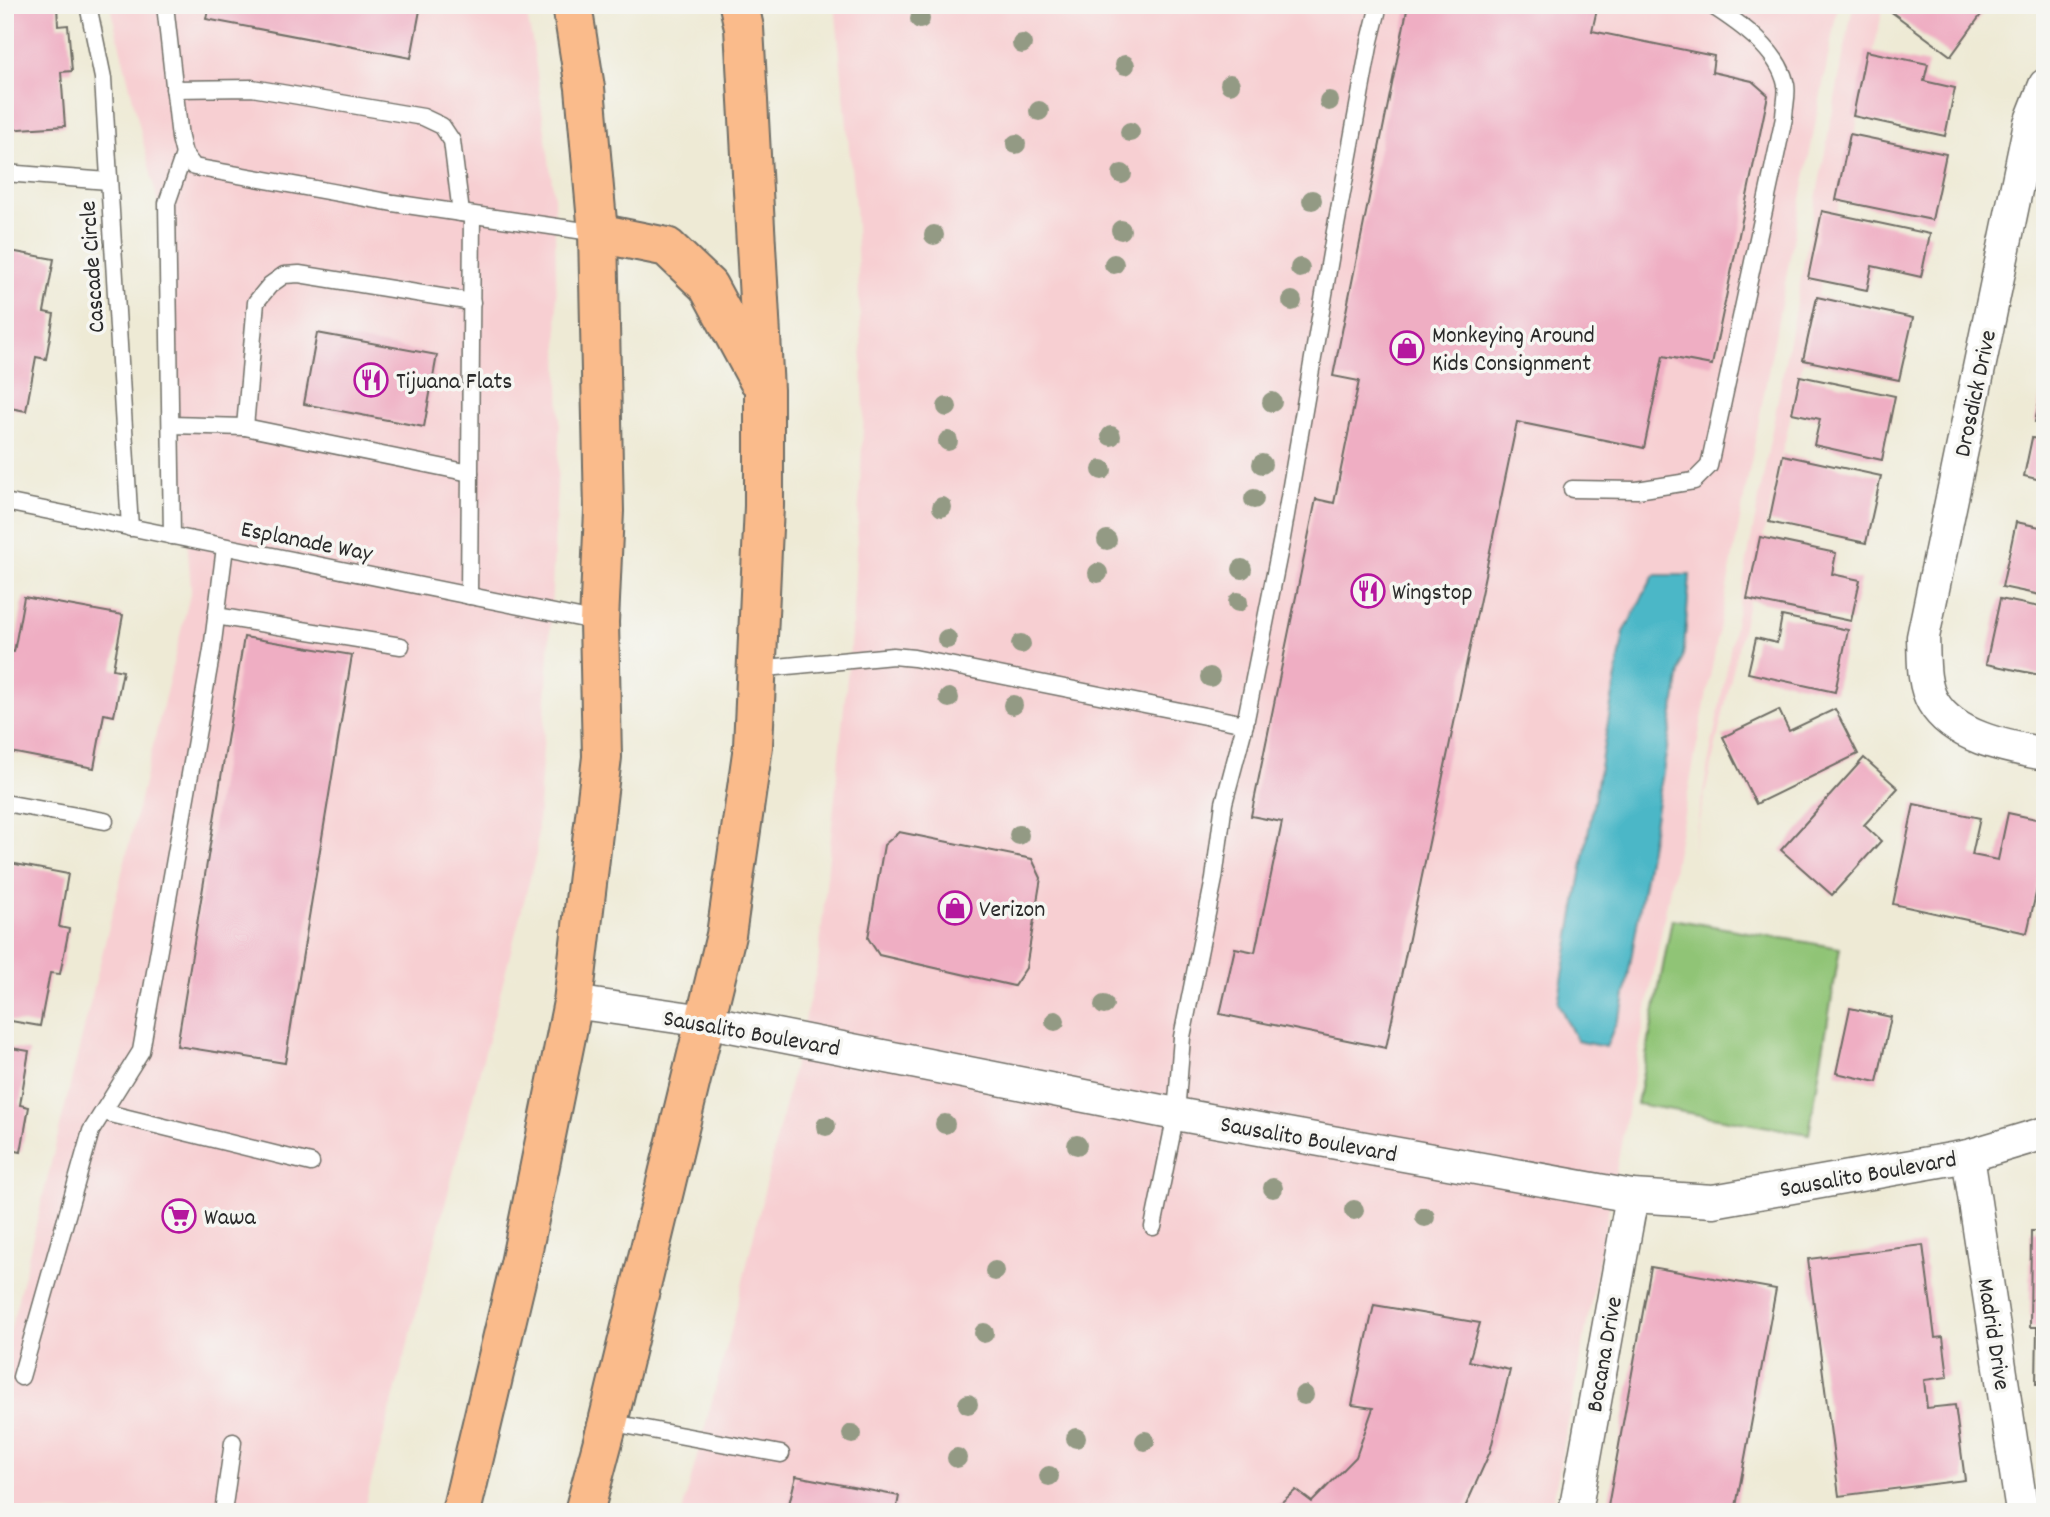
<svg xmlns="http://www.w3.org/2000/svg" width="2050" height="1517" font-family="Dekko,sans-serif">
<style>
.built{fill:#f7cfd2}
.green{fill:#90c476;stroke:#5e7850;stroke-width:2}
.water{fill:#4bb7c7;stroke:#3b7179;stroke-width:2}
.building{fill:#efaec3}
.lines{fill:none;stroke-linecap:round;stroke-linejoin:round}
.lane-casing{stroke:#6f6e66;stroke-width:19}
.street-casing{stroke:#6f6e66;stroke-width:35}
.primary-casing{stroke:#6f6e66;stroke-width:42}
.lane{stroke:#fff;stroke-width:16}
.street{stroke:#fff;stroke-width:32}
.primary{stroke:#fabb8b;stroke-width:38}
.tree{fill:#939a84}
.labels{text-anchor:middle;stroke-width:7;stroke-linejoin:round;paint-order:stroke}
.street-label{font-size:24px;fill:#2b2b2b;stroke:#f6f6f2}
.poi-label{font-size:24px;fill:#2b2b2b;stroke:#f6f6f2;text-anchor:start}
</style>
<rect width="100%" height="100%" fill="#f6f6f2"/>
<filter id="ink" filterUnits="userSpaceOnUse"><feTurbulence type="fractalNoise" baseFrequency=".0143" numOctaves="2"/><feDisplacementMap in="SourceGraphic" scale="14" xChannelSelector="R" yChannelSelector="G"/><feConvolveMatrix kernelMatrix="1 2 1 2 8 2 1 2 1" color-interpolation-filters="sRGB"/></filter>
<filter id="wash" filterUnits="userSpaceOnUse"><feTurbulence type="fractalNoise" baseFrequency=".00686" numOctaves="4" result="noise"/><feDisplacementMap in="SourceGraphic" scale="28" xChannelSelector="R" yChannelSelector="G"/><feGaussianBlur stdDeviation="1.57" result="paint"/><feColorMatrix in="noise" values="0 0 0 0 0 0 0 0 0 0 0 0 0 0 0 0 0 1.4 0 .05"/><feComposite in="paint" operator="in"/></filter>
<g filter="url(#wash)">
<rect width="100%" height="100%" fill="#eeead5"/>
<!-- built -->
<g class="built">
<polygon points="110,5 525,5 533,45 554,196 560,421 549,654 536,855 434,1247 363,1512 5,1512 5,1352 191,590 163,224"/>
<polygon points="835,5 1838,5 1551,1512 682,1512 733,1323 818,964 852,628 864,411 855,207"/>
<polygon points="1853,5 1884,5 1691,855"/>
</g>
<!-- green -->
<polygon class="green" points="1672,919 1840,948 1809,1134 1637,1104"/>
<!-- water -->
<polygon class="water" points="1654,575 1690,575 1684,649 1623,1006 1606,1047 1577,1041 1558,1003 1624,632"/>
<g id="blocks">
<!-- building -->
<g class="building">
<polygon points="5,5 57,5 58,26 68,25 72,71 61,72 65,126 5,130"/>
<polygon points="209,5 421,5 411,58 206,19"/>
<polygon points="1408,5 1598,5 1592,31 1714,56 1712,72 1752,81 1768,95 1712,365 1663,356 1644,448 1517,422 1386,1048 1220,1014 1235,948 1255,952 1282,822 1251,816 1316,499 1334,503 1359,381 1333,376"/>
<polygon points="1882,5 1988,5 1951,56"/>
<polygon points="1866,51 1928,64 1924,81 1955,88 1945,136 1853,116"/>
<polygon points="1850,134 1946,154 1932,220 1836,200"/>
<polygon points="1822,211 1930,234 1921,277 1872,266 1867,290 1808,278"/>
<polygon points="5,250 54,259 44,312 54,314 46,359 36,357 26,411 5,407"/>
<polygon points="1817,297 1913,318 1899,380 1803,360"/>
<polygon points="317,333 437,355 424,427 304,404"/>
<polygon points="1800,376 1895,396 1882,460 1814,445 1820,419 1792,413"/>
<polygon points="2044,380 2045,381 2045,424 2035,422"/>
<polygon points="2032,438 2045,440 2045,481 2024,476"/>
<polygon points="1783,455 1881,476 1866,543 1769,522"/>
<polygon points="2016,522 2045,528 2045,596 2002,587"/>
<polygon points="1760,537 1836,553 1832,574 1860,580 1851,621 1747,599"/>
<polygon points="24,597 123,615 113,669 123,671 114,716 104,714 94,768 5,751 7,699 5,699 5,651 14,652"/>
<polygon points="2000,599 2045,608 2045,676 1986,664"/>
<polygon points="1782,616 1848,630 1835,692 1748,673 1756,638 1777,643"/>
<polygon points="244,637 352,655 285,1063 177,1046"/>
<polygon points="1835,709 1858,754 1756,804 1723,737 1779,710 1789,731"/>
<polygon points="1864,758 1898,788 1864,825 1881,841 1832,895 1781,850"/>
<polygon points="1914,804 1980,818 1972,855 1998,860 2008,813 2045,821 2045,854 2027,933 1893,904"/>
<polygon points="899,832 1032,859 1041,878 1026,968 1014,986 879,955 868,938 884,845"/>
<polygon points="5,862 68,874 59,927 69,929 60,974 50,973 40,1026 5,1020"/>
<polygon points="1850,1008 1891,1017 1877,1082 1836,1073"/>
<polygon points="5,1047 29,1051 20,1105 29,1107 21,1152 11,1150 7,1173"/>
<polygon points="2031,1231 2045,1231 2045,1474 2041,1474 2041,1384 2036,1384 2037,1327 2030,1327"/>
<polygon points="1923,1245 1935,1338 1943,1337 1948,1377 1924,1380 1927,1408 1955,1405 1965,1480 1839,1496 1808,1259"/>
<polygon points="1651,1267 1776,1289 1735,1512 1607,1512"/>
<polygon points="1374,1305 1480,1323 1469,1361 1510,1370 1490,1452 1463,1512 1270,1512 1296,1490 1312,1502 1356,1457 1373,1408 1352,1405"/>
<polygon points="796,1476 899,1496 896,1512 787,1512"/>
</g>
</g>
</g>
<g filter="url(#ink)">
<use href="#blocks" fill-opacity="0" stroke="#6f6e66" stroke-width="2"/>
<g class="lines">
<defs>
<g id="lane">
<polyline points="88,5 103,78 130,528"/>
<polyline points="165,5 180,138 184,154 194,167 393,203 598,233"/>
<polyline points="174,89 252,88 423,117 442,126 452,141 461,213"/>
<polyline points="5,173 108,181"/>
<polyline points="171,425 245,427 470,473"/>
<polyline points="245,427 256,302 270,285 284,275 299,274 472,302"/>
<path d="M1572,489L1637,490L1694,481L1709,466L1784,118C1784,108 1788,94 1786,85C1779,50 1739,23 1711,5"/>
<polyline points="5,502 599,622"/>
<polyline points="172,536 167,203 184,154"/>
<polyline points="469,596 472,215"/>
<polyline points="216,616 401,646"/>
<polyline points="756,669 893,656 914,658 1245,724"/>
<polyline points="5,803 105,821"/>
<polyline points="103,1112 311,1163"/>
<polyline points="1153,1227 1176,1114 1182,1037 1214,879 1224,803 1245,724 1282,538 1333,242 1370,41 1379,5"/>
<polyline points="21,1377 91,1131 141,1051 212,650 225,547"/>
<polyline points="608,1422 781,1454"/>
<polyline points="223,1512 233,1442"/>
</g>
<g id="street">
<path d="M2045,85L2030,123L1923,637C1924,658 1922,683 1933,702C1954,738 2008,747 2045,754"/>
<polyline points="573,1002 705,1021 1176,1114 1632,1196 1713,1201 1968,1156 2045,1133"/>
<polyline points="1968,1156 2022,1512"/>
<polyline points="1575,1512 1632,1196"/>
</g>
<g id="primary">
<polyline points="598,233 667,247 708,286 758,379"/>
<polyline points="461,1512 520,1264 573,1002 602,757 599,622 604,511 598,233 585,88 572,5"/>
<polyline points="584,1512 608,1422 726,935 753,746 764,506 764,390 744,28 739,5"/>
</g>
</defs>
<!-- lane casing -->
<use href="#lane" class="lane-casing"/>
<!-- street casing -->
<use href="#street" class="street-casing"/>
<!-- primary casing -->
<use href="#primary" class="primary-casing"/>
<!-- lane -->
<use href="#lane" class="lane"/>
<!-- street -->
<use href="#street" class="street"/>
<!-- primary -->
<use href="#primary" class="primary"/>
</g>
<!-- trees -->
<g class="tree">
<circle cx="920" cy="19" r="10"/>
<circle cx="1022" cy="44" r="10"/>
<circle cx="1125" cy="65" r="10"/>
<circle cx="1230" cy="84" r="10"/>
<circle cx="1329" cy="101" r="10"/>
<circle cx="1039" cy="111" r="10"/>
<circle cx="1130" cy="132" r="10"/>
<circle cx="1016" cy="144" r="10"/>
<circle cx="1122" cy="174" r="10"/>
<circle cx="1312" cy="200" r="10"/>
<circle cx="1121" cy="230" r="10"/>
<circle cx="934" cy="235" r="10"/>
<circle cx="1114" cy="264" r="10"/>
<circle cx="1300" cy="268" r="10"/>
<circle cx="1292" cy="301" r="10"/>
<circle cx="1272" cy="402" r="10"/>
<circle cx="947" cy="407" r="10"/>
<circle cx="1111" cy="436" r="10"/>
<circle cx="948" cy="441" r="10"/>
<circle cx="1262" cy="464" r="10"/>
<circle cx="1102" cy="470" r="10"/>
<circle cx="1254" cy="499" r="10"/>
<circle cx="942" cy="507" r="10"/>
<circle cx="1107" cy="540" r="10"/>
<circle cx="1242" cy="569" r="10"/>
<circle cx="1098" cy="573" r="10"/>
<circle cx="1238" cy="602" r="10"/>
<circle cx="947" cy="639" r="10"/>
<circle cx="1021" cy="644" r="10"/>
<circle cx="1210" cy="677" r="10"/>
<circle cx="949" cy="698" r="10"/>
<circle cx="1013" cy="705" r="10"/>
<circle cx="1019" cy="835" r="10"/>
<circle cx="1104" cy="1005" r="10"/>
<circle cx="1055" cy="1021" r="10"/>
<circle cx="945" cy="1124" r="10"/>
<circle cx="826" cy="1126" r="10"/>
<circle cx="1077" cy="1145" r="10"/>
<circle cx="1273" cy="1188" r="10"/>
<circle cx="1354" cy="1210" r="10"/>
<circle cx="1425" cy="1217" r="10"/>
<circle cx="995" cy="1271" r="10"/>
<circle cx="984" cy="1333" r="10"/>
<circle cx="1304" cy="1395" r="10"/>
<circle cx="968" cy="1404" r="10"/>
<circle cx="852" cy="1434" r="10"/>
<circle cx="1076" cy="1438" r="10"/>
<circle cx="1145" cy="1441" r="10"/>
<circle cx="957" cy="1458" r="10"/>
<circle cx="1049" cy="1476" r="10"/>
</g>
</g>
<!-- icons -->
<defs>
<symbol id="shop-ring" viewBox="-11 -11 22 22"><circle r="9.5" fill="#f6f6f2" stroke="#b5179e" stroke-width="1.5"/><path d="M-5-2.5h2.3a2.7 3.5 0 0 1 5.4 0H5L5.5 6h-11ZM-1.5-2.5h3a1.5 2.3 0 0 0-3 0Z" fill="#b5179e"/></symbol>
<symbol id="restaurant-ring" viewBox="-11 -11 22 22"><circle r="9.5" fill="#f6f6f2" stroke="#b5179e" stroke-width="1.5"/><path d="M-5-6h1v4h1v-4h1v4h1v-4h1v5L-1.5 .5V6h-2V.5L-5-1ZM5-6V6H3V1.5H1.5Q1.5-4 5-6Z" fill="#b5179e"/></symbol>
<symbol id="supermarket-ring" viewBox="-11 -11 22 22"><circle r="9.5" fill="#f6f6f2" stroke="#b5179e" stroke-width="1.5"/><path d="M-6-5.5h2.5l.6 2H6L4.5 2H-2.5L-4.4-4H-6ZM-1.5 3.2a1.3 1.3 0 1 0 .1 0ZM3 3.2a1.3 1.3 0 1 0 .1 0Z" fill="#b5179e"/></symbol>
</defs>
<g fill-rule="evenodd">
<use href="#shop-ring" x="1388" y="329" width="38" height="38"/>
<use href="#restaurant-ring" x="352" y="361" width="38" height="38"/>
<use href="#restaurant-ring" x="1349" y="572" width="38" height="38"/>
<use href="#shop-ring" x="936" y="889" width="38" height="38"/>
<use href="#supermarket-ring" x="160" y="1197" width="38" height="38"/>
</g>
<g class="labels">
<!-- street labels -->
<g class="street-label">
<text transform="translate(91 267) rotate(-94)" y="8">Cascade Circle</text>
<text transform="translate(1974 393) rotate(-78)" y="8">Drosdick Drive</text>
<text transform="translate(307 540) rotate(11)" y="8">Esplanade Way</text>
<text transform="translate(752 1032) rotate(10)" y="8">Sausalito Boulevard</text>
<text transform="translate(1309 1138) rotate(10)" y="8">Sausalito Boulevard</text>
<text transform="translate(1868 1173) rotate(-10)" y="8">Sausalito Boulevard</text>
<text transform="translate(1995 1334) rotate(81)" y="8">Madrid Drive</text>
<text transform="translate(1603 1354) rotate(-80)" y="8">Bocana Drive</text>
</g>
<!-- poi labels -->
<g class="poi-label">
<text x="1432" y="342">Monkeying Around<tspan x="1432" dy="28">Kids Consignment</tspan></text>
<text x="396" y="388">Tijuana Flats</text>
<text x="1392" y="599">Wingstop</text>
<text x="979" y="916">Verizon</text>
<text x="204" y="1224">Wawa</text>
</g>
</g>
<!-- margin -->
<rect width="2050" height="1517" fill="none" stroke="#f6f6f2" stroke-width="28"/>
</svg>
